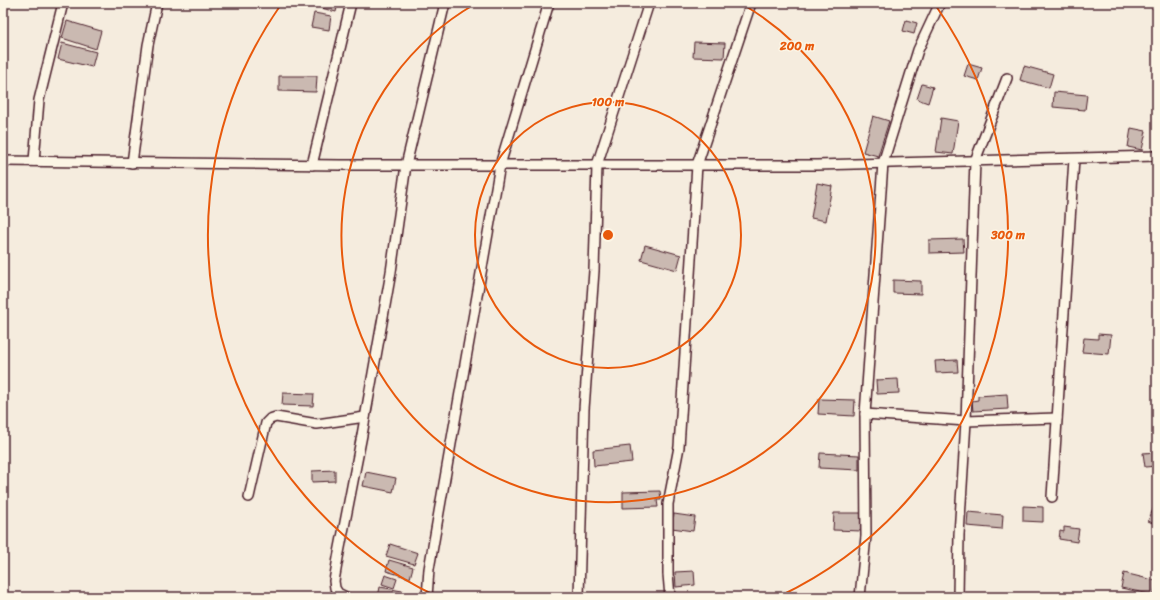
<svg xmlns="http://www.w3.org/2000/svg" width="1160" height="600" font-family="Sriracha,sans-serif">
<style>
.building{fill:#cab9b1;stroke:#4a1f2b}
.lines{fill:none;stroke-linecap:round;stroke-linejoin:round}
.minor-casing{stroke:#4a1f2b;stroke-width:12}
.minor{stroke:#fcf5e5;stroke-width:9}
.ring{fill:none;stroke:#e8590c;stroke-width:2}
.centre{fill:#e8590c;stroke:#fcf5e5;stroke-width:2}
.ring-label{font-size:12px;text-anchor:middle;font-weight:bold;fill:#e8590c;stroke:#fcf5e5;stroke-width:3;stroke-linejoin:round;paint-order:stroke}
</style>
<rect width="100%" height="100%" fill="#f5ecde"/>
<filter id="ink" filterUnits="userSpaceOnUse"><feTurbulence type="fractalNoise" baseFrequency=".025" numOctaves="2"/><feDisplacementMap in="SourceGraphic" scale="8" xChannelSelector="R" yChannelSelector="G"/><feConvolveMatrix kernelMatrix="1 2 1 2 8 2 1 2 1" color-interpolation-filters="sRGB"/></filter>
<g filter="url(#ink)">
<!-- building -->
<g class="building">
<polygon points="319,3 338,3 336,12 318,7"/>
<polygon points="314,13 331,16 329,30 311,27"/>
<polygon points="906,20 917,23 914,34 903,31"/>
<polygon points="67,21 101,31 96,49 62,38"/>
<polygon points="694,42 725,43 724,58 693,57"/>
<polygon points="62,43 96,52 92,67 58,59"/>
<polygon points="968,64 982,68 978,80 964,76"/>
<polygon points="1024,66 1053,74 1049,88 1020,80"/>
<polygon points="279,76 317,76 316,92 279,91"/>
<polygon points="922,84 933,87 928,103 917,99"/>
<polygon points="1054,92 1087,95 1085,110 1053,107"/>
<polygon points="1156,114 1157,114 1157,124 1155,124"/>
<polygon points="873,116 889,121 878,156 863,152"/>
<polygon points="941,118 958,121 953,154 936,152"/>
<polygon points="1131,128 1146,131 1142,150 1128,147"/>
<polygon points="817,183 832,186 826,221 811,218"/>
<polygon points="963,239 964,252 929,253 929,240"/>
<polygon points="645,245 681,255 677,270 641,260"/>
<polygon points="893,280 921,281 921,294 893,293"/>
<polygon points="1098,334 1111,335 1109,354 1082,352 1084,338 1098,339"/>
<polygon points="957,360 958,372 936,373 935,361"/>
<polygon points="898,379 899,393 877,394 876,380"/>
<polygon points="283,393 314,394 313,406 282,405"/>
<polygon points="1007,394 1008,409 973,411 972,401 978,400 978,396"/>
<polygon points="819,399 855,400 854,416 818,414"/>
<polygon points="630,446 632,462 594,466 593,450"/>
<polygon points="1157,452 1157,466 1145,467 1143,453"/>
<polygon points="820,453 859,455 859,470 819,468"/>
<polygon points="335,470 335,481 312,482 312,471"/>
<polygon points="366,472 396,478 393,492 363,486"/>
<polygon points="660,491 661,500 657,500 658,507 623,508 623,492"/>
<polygon points="1023,506 1043,507 1043,522 1023,521"/>
<polygon points="1154,507 1157,508 1157,525 1148,521"/>
<polygon points="968,512 1003,515 1002,529 967,526"/>
<polygon points="834,513 862,513 862,531 833,530"/>
<polygon points="674,514 695,517 693,531 672,528"/>
<polygon points="1064,527 1079,529 1077,542 1059,539 1060,531 1064,532"/>
<polygon points="390,544 418,553 414,564 386,556"/>
<polygon points="389,560 413,567 410,578 386,571"/>
<polygon points="694,571 695,585 676,587 675,572"/>
<polygon points="1124,573 1157,581 1154,595 1121,588"/>
<polygon points="385,575 397,579 394,588 382,584"/>
<polygon points="380,587 413,593 412,597 378,597"/>
</g>
<g class="lines">
<defs>
<g id="minor">
<polyline points="3,161 340,165 817,165 1157,156"/>
<polyline points="34,161 39,100 63,3"/>
<polyline points="132,163 148,45 157,3"/>
<polyline points="312,165 351,3"/>
<polyline points="865,414 966,421 1057,418"/>
<polyline points="249,497 266,423 270,419 276,417 317,424 365,417"/>
<polyline points="1052,497 1074,159"/>
<polyline points="346,597 338,593 335,588 334,581 338,558 362,435 391,272 406,165 445,3"/>
<polyline points="427,597 429,569 500,165 549,3"/>
<polyline points="579,597 584,409 594,271 597,165 649,3"/>
<polyline points="670,597 668,574 668,504 679,447 697,165 751,3"/>
<polyline points="860,597 866,536 865,414 883,163 918,50 940,3"/>
<polyline points="958,597 959,535 966,421 975,161 1007,78"/>
</g>
</defs>
<!-- minor casing -->
<use href="#minor" class="minor-casing"/>
<!-- minor -->
<use href="#minor" class="minor"/>
</g>
</g>
<!-- distance rings -->
<g class="ring">
<circle cx="608" cy="235" r="133"/>
<path d="M742 4A267 267 0 1 1 475 4"/>
<path d="M436 596A400 400 0 0 1 280 6M936 6A400 400 0 0 1 780 596"/>
</g>
<circle cx="608" cy="235" r="6" class="centre"/>
<g class="ring-label">
<text x="797" y="50">200 m</text>
<text x="608" y="106">100 m</text>
<text x="1008" y="239">300 m</text>
</g>
<!-- margin -->
<rect width="1160" height="600" fill="none" stroke="#fcf5e5" stroke-width="16"/>
<rect x="8" y="8" width="1144" height="584" fill="none" stroke="#4a1f2b" stroke-width="1.5" filter="url(#ink)"/>
</svg>
